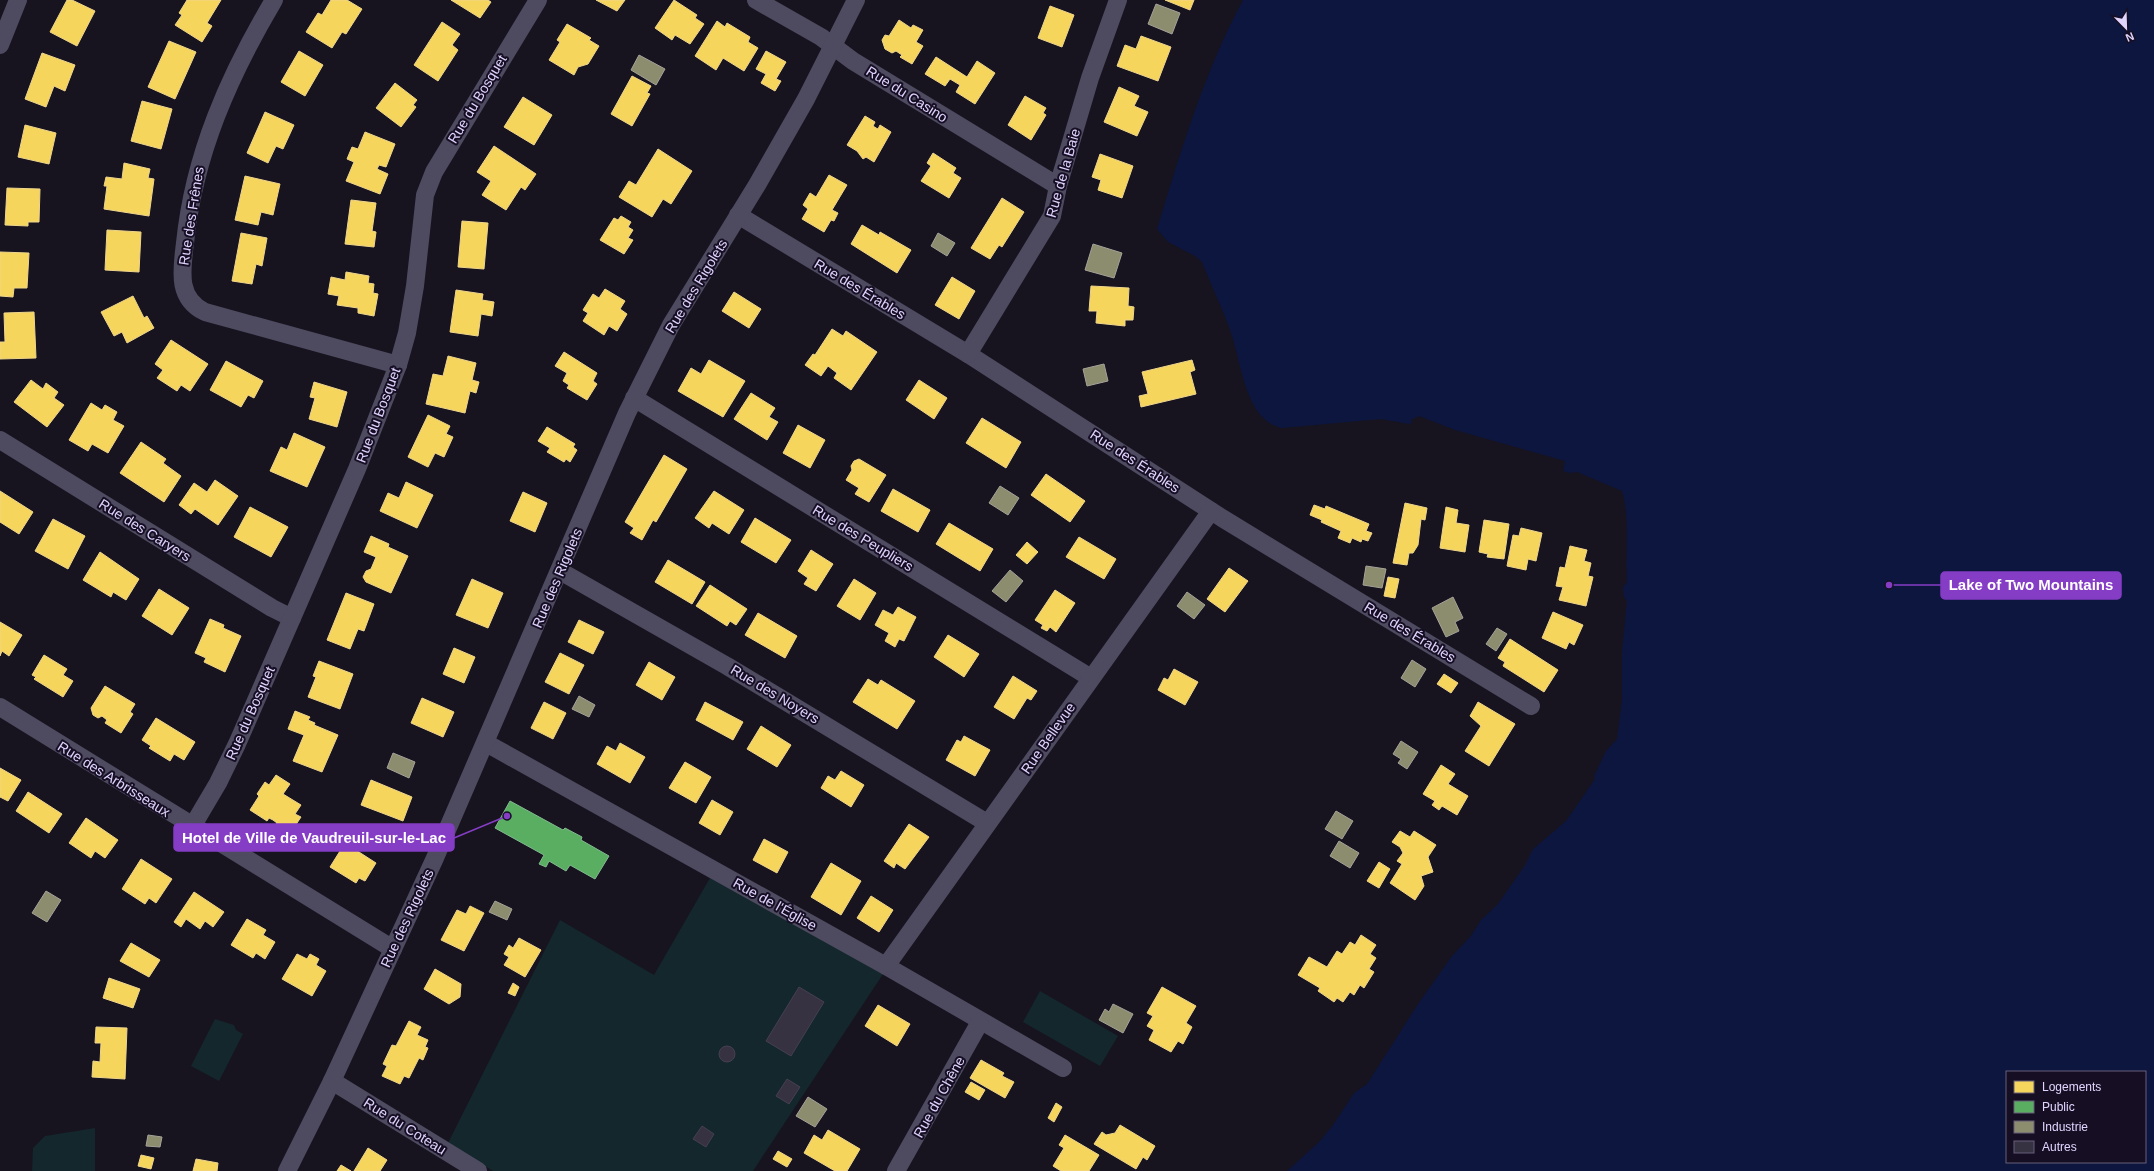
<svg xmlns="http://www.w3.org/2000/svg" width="2154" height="1171" font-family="Helvetica,sans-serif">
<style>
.green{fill:#13272c}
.water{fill:#0c163e;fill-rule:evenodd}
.homes{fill:#f6d55c;stroke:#efd58d}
.public{fill:#5aae61;stroke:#82b990}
.industry{fill:#8c8c6e;stroke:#a5a299}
.building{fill:#373242;stroke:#463f53}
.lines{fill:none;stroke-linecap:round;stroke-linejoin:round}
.street{stroke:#4e4a60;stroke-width:18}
.labels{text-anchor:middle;stroke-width:4;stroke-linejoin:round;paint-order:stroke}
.street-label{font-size:14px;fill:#e0d4fe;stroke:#160f24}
.leader{fill:none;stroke:#853dc5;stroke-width:1.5}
.callout-dot{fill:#853dc5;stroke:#160f24;stroke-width:1.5}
.callout{fill:#853dc5;stroke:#853dc5;stroke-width:1.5}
.callout-label{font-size:15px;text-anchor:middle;font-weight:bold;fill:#fff}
</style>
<rect width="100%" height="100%" fill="#17141f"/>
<!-- green -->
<g class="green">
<polygon points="710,878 883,974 753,1171 493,1171 448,1143 560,920 654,975"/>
<polygon points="1040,991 1118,1036 1100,1066 1023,1022"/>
<polygon points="215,1019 234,1025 236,1030 243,1034 219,1081 191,1066"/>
<polygon points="95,1128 95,1171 32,1171 33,1148 45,1136"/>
</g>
<!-- water -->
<path class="water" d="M1243,0H2154V1171H1287L1320,1141L1333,1125L1354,1093L1367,1084L1418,1004L1452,956L1470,937L1481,920L1498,904L1525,865L1533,849L1566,821L1595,779L1594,776L1606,751L1617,739L1622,699V651L1627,601L1624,597L1623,587L1627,582C1625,554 1630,517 1622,491L1577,472L1570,473L1563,471L1565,461L1455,430L1419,416L1411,420L1412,423L1409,424L1381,419L1282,428C1245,421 1241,361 1231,333C1223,309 1211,286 1202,262L1195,256L1168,242L1157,229C1180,153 1205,70 1243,0ZM2007,1072H2145V1162H2007Z"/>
<!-- homes -->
<g class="homes">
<polygon points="67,0 72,0 95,11 77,46 50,32"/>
<polygon points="187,0 221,0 207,23 212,26 202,42 175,25 182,15 179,13"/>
<polygon points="331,0 347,0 362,9 346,34 342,32 332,48 306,32 318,13 322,15"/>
<polygon points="451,0 488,0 491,2 480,18"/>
<polygon points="596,0 625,0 617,11"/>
<polygon points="674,0 697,15 695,18 704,24 690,44 675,35 672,40 655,28"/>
<polygon points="1165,0 1194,0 1190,10"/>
<polygon points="1050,6 1074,15 1062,47 1038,38"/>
<polygon points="899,20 911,28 913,25 923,30 916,42 923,46 912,64 900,57 902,55 896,51 892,53 885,49 882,40 885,35 889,36"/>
<polygon points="717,21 725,27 727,23 750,37 748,42 758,48 744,71 723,58 716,70 695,56"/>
<polygon points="442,22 460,34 452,45 458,50 438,81 414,65"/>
<polygon points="567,24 591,38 589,40 599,46 588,64 578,67 574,75 549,60 560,42 557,40"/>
<polygon points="1141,36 1171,47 1158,81 1117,66 1125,45 1136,49"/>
<polygon points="169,41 196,52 175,99 148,87"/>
<polygon points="299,51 323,65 305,96 281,82"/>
<polygon points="766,51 786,62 776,79 781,81 775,91 761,83 766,74 756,69"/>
<polygon points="42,53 75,65 65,91 54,86 46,107 25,99"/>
<polygon points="936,57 967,77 977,61 995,73 975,104 956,92 960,85 950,79 945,86 925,74"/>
<polygon points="632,76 651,86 647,93 650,94 632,126 611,114"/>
<polygon points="395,83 417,100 413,105 416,107 401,127 376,108"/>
<polygon points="1119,87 1139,96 1134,106 1148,112 1137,136 1104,122"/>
<polygon points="1025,96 1046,108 1043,113 1046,115 1031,140 1008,125"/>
<polygon points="523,97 552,115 534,145 504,127"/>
<polygon points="142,101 172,109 161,149 131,141"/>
<polygon points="265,112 294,125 283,149 276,146 268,163 247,153"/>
<polygon points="865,116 875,122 873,126 876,128 878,129 880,125 891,132 874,162 866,157 863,159 857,151 847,145"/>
<polygon points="25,125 56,133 49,164 18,157"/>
<polygon points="365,132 395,144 386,167 379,165 377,169 388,174 380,194 346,181 354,162 347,159 352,147 358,149"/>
<polygon points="494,146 536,174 525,190 521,187 506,210 482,195 491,181 477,172"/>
<polygon points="658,149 692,171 671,204 663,199 652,217 619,197 629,181 636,185"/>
<polygon points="933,153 956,168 953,173 961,178 949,198 921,181 931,166 927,163"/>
<polygon points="1100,154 1133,166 1122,198 1098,190 1101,180 1092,177"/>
<polygon points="124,163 150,169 148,178 154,179 149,216 104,209 107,186 104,186 106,177 122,179"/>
<polygon points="829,175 847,185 832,210 838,213 834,221 831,220 824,232 802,219 808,209 803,205 810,193 816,197"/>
<polygon points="245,176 280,184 273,215 261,212 258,225 235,220"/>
<polygon points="7,188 40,189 39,222 28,222 28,226 5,225"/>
<polygon points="1002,198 1024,212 1002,247 999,245 990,259 971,248"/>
<polygon points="351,200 376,203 372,231 376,232 374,247 345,244"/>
<polygon points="621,216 631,222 628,227 633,230 628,238 633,240 624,254 600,240 614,218 618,220"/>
<polygon points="462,221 488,223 484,269 458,267"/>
<polygon points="862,225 879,235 880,232 911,250 897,273 851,244"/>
<polygon points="107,230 141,232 139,272 105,270"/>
<polygon points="241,233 267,238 262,266 256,264 252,284 232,281"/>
<polygon points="0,252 29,253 27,288 14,288 13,297 0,296"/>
<polygon points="346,272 369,276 368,283 374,284 373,293 378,294 374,316 358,313 358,308 337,305 339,296 328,294 331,277 345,280"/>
<polygon points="952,277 975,291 959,319 935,305"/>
<polygon points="1091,286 1129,288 1128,306 1134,307 1133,320 1125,320 1125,326 1096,323 1097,311 1089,311"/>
<polygon points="605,289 625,301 620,309 627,314 617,331 609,326 604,335 583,321 588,313 583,310 593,294 599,298"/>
<polygon points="456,290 483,294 482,300 494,302 492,316 481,314 478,336 450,332"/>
<polygon points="734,292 761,309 749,328 722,311"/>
<polygon points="133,296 144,318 147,316 154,328 127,343 122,332 114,336 101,312"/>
<polygon points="34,312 36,358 0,359 0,342 5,342 4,313"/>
<polygon points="832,329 843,336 846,331 877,352 851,390 834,378 837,373 828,366 821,376 805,365 813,354 815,355"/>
<polygon points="171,340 208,364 190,391 181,385 177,391 157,378 163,370 155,364"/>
<polygon points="564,352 597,373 593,381 597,384 587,400 567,388 569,385 563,381 567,373 555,366"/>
<polygon points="448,356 476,363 472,380 479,382 476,393 470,391 465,413 426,404 433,374 443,376"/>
<polygon points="709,360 745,381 723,417 678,391 691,368 701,374"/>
<polygon points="1192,360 1195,370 1190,372 1196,394 1141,407 1139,396 1148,394 1142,372"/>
<polygon points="226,361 263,381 254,398 248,395 241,407 210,390"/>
<polygon points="31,380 43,389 46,383 58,392 54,398 64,405 47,427 14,402"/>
<polygon points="919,380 947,398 934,419 906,400"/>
<polygon points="314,382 347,392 337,427 309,419 315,398 310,397"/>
<polygon points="751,393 775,408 769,417 778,422 767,440 734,419"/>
<polygon points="91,403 102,410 105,405 117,412 113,420 124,426 108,453 92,444 88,451 69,440"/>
<polygon points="428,415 450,426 446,434 453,437 444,457 435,453 428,467 408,457"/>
<polygon points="982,418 1021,442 1006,468 966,443"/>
<polygon points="798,425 825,440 810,468 783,453"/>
<polygon points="547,427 575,444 573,447 577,450 570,462 566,459 564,462 547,452 550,448 538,441"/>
<polygon points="294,433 325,447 307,487 270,471 281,447 287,450"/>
<polygon points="141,442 166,459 163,463 181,476 164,502 120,473"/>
<polygon points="664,455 687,469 656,522 653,520 642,540 630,533 634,528 625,522"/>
<polygon points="859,459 886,475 869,502 855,494 859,488 846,480 852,470 851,466 854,461"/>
<polygon points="1046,474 1085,501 1070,522 1031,495"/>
<polygon points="215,480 238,496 218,525 195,509 191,514 179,505 194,483 207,492"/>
<polygon points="406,482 433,495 417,528 380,511 388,493 399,498"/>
<polygon points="893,489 930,510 918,532 881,511"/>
<polygon points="0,491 33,512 19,534 0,522"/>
<polygon points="714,491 744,510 729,534 712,523 709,528 695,518"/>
<polygon points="523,492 547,503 535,532 510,521"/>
<polygon points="1405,503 1427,508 1425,520 1421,519 1418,545 1413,553 1409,553 1407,565 1393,563"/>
<polygon points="1314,505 1325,509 1326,506 1369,524 1366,531 1372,533 1368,541 1362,539 1361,542 1352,538 1350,543 1338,538 1341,531 1321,522 1322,520 1310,515"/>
<polygon points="250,507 288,527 271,557 234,537"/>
<polygon points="1446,507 1458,510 1456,523 1469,525 1465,552 1440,548"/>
<polygon points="755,518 791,540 776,563 741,542"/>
<polygon points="53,519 85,536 68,569 35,551"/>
<polygon points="1484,520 1509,524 1504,559 1487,557 1488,554 1479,552"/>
<polygon points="949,523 993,549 980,571 936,544"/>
<polygon points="1521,528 1542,533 1536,561 1528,559 1526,570 1507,566 1513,535 1519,536"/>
<polygon points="371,536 389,544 388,547 408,556 391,593 366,582 363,577 366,571 371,569 376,557 364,552"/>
<polygon points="1079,537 1116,559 1104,579 1066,557"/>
<polygon points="1027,542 1038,552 1027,564 1016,555"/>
<polygon points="1570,546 1587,550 1584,561 1591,563 1588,576 1593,577 1586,606 1559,600 1563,587 1556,586 1560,567 1565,568"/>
<polygon points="811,550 833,564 816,591 804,584 808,578 798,571"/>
<polygon points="100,552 139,579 126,600 113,592 111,597 83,580"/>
<polygon points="668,560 705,582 692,604 655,582"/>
<polygon points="1229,568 1248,581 1225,612 1207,599"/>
<polygon points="1388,577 1399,579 1395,598 1384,596"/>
<polygon points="472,579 503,593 488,628 456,615"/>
<polygon points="854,579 876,593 860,620 837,606"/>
<polygon points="710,585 747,609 736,625 730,621 727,626 696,606"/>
<polygon points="159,589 189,608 172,635 142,616"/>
<polygon points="1055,590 1075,603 1056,632 1050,627 1047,631 1041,628 1043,625 1035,620"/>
<polygon points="346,593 374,604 364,631 358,629 350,649 327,640"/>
<polygon points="898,607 916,617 904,641 899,639 895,647 885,641 889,633 875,625 883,610 893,615"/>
<polygon points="1553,612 1583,625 1574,645 1569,642 1566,649 1542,638"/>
<polygon points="758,613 797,636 785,658 745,635"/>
<polygon points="210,619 224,625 223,628 241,636 225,672 204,662 206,658 195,653"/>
<polygon points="579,620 604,632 593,654 568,642"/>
<polygon points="0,622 22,635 9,656 2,651 0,656"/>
<polygon points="948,635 979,654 964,677 934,657"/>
<polygon points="1510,639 1558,670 1544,692 1503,666 1505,662 1498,658"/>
<polygon points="454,648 475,657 464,683 443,674"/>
<polygon points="560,653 584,665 569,694 545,682"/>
<polygon points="44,655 67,669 63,675 73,681 63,697 34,679 36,677 32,675"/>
<polygon points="319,661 353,674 340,709 308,697 316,677 313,676"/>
<polygon points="649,662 675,677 662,700 636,685"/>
<polygon points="1174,669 1198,682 1185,705 1158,690 1164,678 1168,680"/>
<polygon points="1444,674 1458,683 1451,693 1437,684"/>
<polygon points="1013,676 1037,691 1031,700 1027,698 1014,719 994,707"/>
<polygon points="868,679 878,685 881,680 915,701 897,729 853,702"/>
<polygon points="105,686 135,704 130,712 133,714 121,733 105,723 107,720 102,716 98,718 93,715 91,708"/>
<polygon points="422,698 454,712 443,737 411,723"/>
<polygon points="544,702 566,713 553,739 531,728"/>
<polygon points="705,702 743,722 733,740 696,720"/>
<polygon points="1478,702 1515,724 1489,766 1465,751 1481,726 1470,716"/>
<polygon points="295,711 310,717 308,720 315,723 314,725 338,735 322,772 293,761 304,735 288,729"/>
<polygon points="156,718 195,742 184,760 174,754 170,761 149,748 151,746 142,740"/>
<polygon points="761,726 791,745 777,767 747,749"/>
<polygon points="964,736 990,750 975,776 946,760 957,740 961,742"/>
<polygon points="620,743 645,757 630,783 597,764 607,746 616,751"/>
<polygon points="685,762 711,777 696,803 669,788"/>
<polygon points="1441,765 1455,774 1448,784 1468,796 1457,815 1442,806 1439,810 1432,805 1435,801 1423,794"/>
<polygon points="0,768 21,780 8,801 0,797"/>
<polygon points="841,771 864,785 851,807 821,788 828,776 835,780"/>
<polygon points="276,775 290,784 283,794 301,805 295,814 301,817 289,835 275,826 277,823 273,820 269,818 267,821 250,810 259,796 257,794 265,782 269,785"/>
<polygon points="371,780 412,797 403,821 361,805"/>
<polygon points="28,792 62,814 49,833 16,811"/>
<polygon points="712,800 733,812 720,835 699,823"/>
<polygon points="86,818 118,840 105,858 95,851 91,858 69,843"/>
<polygon points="909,824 929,837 905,869 896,863 894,868 884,861"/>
<polygon points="1400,831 1410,837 1414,831 1436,845 1428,857 1433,872 1421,876 1424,886 1415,900 1390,883 1402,864 1397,861 1403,853 1400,847 1392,842"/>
<polygon points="764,839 788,852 777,873 753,860"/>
<polygon points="345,843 376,863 365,881 359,878 356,883 330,867"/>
<polygon points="141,859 172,879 156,903 149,898 145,904 122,889"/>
<polygon points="1379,862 1390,869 1379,888 1367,881"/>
<polygon points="831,863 861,881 841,915 811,897"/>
<polygon points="194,892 224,912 213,927 205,921 200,929 186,919 181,927 174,922"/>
<polygon points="871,896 893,910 879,932 857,918"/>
<polygon points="470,906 484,913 464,951 441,940 457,910 466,914"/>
<polygon points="247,919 266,930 263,935 275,942 265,959 256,953 253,958 231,945"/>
<polygon points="1361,935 1376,945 1370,954 1376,958 1369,969 1374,972 1364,988 1360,985 1354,995 1350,992 1343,1002 1337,998 1334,1002 1318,991 1320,988 1298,975 1309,957 1327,967 1337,951 1342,954 1350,942 1355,945"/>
<polygon points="519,938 541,950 525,977 504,965 509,957 504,954 509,945 513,948"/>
<polygon points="131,943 160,960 149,977 120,961"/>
<polygon points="297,954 307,959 310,954 319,959 316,965 326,971 312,996 282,979"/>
<polygon points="435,969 461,984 460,997 449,1004 424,989"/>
<polygon points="109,978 140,989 133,1008 103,998"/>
<polygon points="513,983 519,987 515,996 508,993"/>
<polygon points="1162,987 1196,1006 1186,1023 1192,1027 1183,1044 1178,1041 1171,1052 1149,1040 1154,1030 1147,1026 1153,1016 1147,1013"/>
<polygon points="878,1005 910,1024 897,1046 865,1026"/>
<polygon points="409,1021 421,1027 417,1035 428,1040 425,1047 428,1048 423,1060 419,1058 409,1078 404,1076 400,1084 382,1076 387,1066 383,1064 392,1045 396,1046"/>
<polygon points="96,1027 127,1028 125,1079 92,1077 93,1061 100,1062 101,1043 95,1043"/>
<polygon points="981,1060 1004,1073 1002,1076 1014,1082 1005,1098 970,1078"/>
<polygon points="971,1082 985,1090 979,1100 965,1092"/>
<polygon points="1056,1103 1062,1107 1054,1122 1048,1118"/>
<polygon points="1120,1125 1155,1146 1147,1160 1143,1157 1136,1169 1094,1144 1102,1132 1106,1135 1115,1133"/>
<polygon points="828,1130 860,1149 847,1171 835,1171 804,1153 814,1135 822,1140"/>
<polygon points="1065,1135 1099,1155 1089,1171 1061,1171 1053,1166 1064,1148 1059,1145"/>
<polygon points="368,1148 387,1160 380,1171 354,1171"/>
<polygon points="778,1151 792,1159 787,1167 773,1159"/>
<polygon points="141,1155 154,1158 151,1169 138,1166"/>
<polygon points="196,1159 218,1163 217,1171 193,1171"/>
<polygon points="341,1165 351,1171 337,1171"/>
</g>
<!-- public -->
<polygon class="public" points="510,801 563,830 565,828 582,837 581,840 609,856 595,879 570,865 566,871 549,861 546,867 539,864 544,855 495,828"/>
<!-- industry -->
<g class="industry">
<polygon points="1156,4 1180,13 1172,34 1148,24"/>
<polygon points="639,55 665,69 656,85 631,70"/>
<polygon points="938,233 955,243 947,256 931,246"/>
<polygon points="1093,244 1122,253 1114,278 1085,270"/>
<polygon points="1104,364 1108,381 1087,386 1083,369"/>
<polygon points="1000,486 1019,498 1008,515 989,503"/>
<polygon points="1366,566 1386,569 1382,588 1363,585"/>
<polygon points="1010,570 1023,581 1006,602 992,591"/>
<polygon points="1187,592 1205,605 1194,619 1177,606"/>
<polygon points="1453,597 1463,618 1455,622 1459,631 1446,637 1432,608"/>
<polygon points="1497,628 1507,634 1496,651 1486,644"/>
<polygon points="1412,660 1426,669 1415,687 1401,678"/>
<polygon points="579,696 595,705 589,717 572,709"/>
<polygon points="1401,741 1418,752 1407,769 1398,763 1401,759 1393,754"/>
<polygon points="393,753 415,762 409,778 387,768"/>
<polygon points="1336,811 1353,821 1342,839 1325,829"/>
<polygon points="1339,841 1359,853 1350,868 1330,856"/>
<polygon points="46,891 61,900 47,922 32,913"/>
<polygon points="495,901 512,909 507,920 489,912"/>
<polygon points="1113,1004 1133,1014 1123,1033 1099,1020 1105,1009 1109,1012"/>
<polygon points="808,1097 827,1109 815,1127 796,1116"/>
<polygon points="148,1135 162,1137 160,1147 146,1146"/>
</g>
<!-- building -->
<g class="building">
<polygon points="799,987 824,1002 791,1056 766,1041"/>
<circle cx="727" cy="1054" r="8"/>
<polygon points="787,1079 800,1087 789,1104 776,1096"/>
<polygon points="702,1126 714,1134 706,1147 693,1139"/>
</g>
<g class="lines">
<!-- street -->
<g class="street">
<path d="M274,0C229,76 194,154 185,243C182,269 176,298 205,312L398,365"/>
<polyline points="756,0 821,37 853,61 1058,186"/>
<polyline points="0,45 18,0"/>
<polyline points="738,215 968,354 1222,518 1531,706"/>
<polyline points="968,354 1052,216 1058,186 1090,78 1118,0"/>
<polyline points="634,398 1091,678"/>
<polyline points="0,440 272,608 292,618"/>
<polyline points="560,571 727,666 987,823"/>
<polyline points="0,707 393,949"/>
<polyline points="486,743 886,966 1063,1068"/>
<polyline points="192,827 218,783 237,744 357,469 398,365 407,333 415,286 425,195 434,172 538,0"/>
<polyline points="886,966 1211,511"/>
<polyline points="332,1081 478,1171"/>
<polyline points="287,1171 332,1081 435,858 627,413 671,325 757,185 806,99 856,0"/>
<polyline points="896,1171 980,1022"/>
</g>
</g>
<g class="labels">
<!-- street labels -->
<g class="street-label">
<text transform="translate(907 94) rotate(32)" y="5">Rue du Casino</text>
<text transform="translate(477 99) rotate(-59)" y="5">Rue du Bosquet</text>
<text transform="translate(1063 173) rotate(-74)" y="5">Rue de la Baie</text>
<text transform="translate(191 216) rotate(-81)" y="5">Rue des Frênes</text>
<text transform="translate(696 286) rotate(-59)" y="5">Rue des Rigolets</text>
<text transform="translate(860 289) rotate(31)" y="5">Rue des Érables</text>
<text transform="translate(378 415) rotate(-69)" y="5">Rue du Bosquet</text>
<text transform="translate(1135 461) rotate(33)" y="5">Rue des Érables</text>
<text transform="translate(145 530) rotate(32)" y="5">Rue des Caryers</text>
<text transform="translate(863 538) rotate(31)" y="5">Rue des Peupliers</text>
<text transform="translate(557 578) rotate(-67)" y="5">Rue des Rigolets</text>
<text transform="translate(1410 632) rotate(31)" y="5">Rue des Érables</text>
<text transform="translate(775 694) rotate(31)" y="5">Rue des Noyers</text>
<text transform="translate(250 713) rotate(-66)" y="5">Rue du Bosquet</text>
<text transform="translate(1048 738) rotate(-55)" y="5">Rue Bellevue</text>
<text transform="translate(114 779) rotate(32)" y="5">Rue des Arbrisseaux</text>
<text transform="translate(775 904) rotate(29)" y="5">Rue de l'Église</text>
<text transform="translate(407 918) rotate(-65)" y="5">Rue des Rigolets</text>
<text transform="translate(939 1097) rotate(-61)" y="5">Rue du Chêne</text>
<text transform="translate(405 1126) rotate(32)" y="5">Rue du Coteau</text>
</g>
</g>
<!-- callouts -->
<path class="leader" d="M1889 585L1941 585M507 816L454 838"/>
<g class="callout-dot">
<circle cx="1889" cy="585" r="4"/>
<circle cx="507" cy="816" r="4"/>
</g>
<g class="callout">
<rect x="1941" y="572" width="180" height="27" rx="4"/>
<rect x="174" y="824" width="280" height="27" rx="4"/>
</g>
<g class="callout-label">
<text x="2031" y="590">Lake of Two Mountains</text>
<text x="314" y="843">Hotel de Ville de Vaudreuil-sur-le-Lac</text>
</g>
<!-- legend -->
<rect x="2006" y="1071" width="140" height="92" fill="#160f24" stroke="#675e7b"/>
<rect x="2014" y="1081" width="20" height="12" fill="#f6d55c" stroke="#675e7b"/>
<text x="2042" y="1091" font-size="12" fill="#e0d4fe">Logements</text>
<rect x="2014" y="1101" width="20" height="12" fill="#5aae61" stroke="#675e7b"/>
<text x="2042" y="1111" font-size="12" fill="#e0d4fe">Public</text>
<rect x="2014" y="1121" width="20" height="12" fill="#8c8c6e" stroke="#675e7b"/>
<text x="2042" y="1131" font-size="12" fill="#e0d4fe">Industrie</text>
<rect x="2014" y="1141" width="20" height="12" fill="#373242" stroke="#675e7b"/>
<text x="2042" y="1151" font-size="12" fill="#e0d4fe">Autres</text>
<!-- north arrow -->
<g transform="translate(2126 28) rotate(157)" stroke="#160f24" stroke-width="3" paint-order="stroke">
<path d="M0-3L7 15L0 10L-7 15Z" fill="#e0d4fe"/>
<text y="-6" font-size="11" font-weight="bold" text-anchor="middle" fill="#e0d4fe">N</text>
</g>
</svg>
